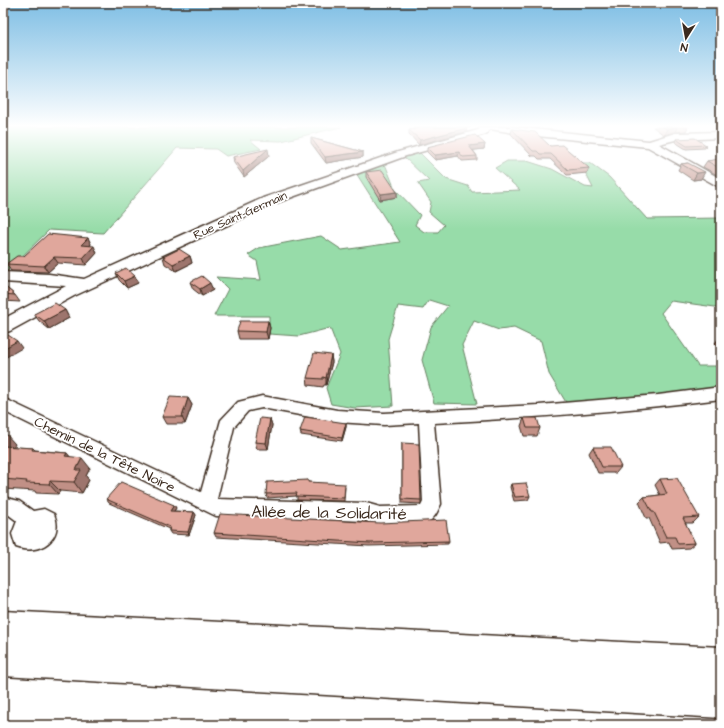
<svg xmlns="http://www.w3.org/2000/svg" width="724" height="728" font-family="'Architects Daughter',sans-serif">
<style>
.green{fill:#97dca9;stroke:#698364}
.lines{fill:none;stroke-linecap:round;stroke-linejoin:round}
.street-casing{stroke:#3b2a1e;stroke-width:3}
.secondary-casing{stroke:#3b2a1e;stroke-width:3}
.highway-casing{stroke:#3b2a1e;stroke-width:3}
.street{fill:#fff;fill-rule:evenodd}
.secondary{fill:#fff;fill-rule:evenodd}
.highway{fill:#fff;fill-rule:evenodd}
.wall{fill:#c19086;stroke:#3b2a1e}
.shaded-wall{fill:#9d756d;stroke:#3b2a1e}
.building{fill:#e0a79c;stroke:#3b2a1e}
.labels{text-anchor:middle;stroke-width:3.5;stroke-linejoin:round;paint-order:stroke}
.far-street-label{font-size:12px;fill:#3b2a1e;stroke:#fff}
.street-label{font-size:14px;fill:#3b2a1e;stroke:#fff}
.near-street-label{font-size:17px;fill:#3b2a1e;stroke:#fff}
</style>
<rect width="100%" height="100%" fill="#fff"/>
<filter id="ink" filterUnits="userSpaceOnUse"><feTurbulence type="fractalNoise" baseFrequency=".025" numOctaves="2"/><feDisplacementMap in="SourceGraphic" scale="8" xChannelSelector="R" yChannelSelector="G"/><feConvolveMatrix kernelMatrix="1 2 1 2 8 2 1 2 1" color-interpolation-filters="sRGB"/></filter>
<g filter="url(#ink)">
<!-- green -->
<g class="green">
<polygon points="3,127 341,127 281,141 250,140 261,149 226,156 216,149 177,148 103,233 49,230 3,275"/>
<polygon points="419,152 446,179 468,186 472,192 520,190 495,168 507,161 527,161 552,169 585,187 593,188 585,172 573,163 590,163 609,177 647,219 721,218 721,314 715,307 671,301 661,313 698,366 721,366 721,388 617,402 567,404 549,374 541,341 514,328 499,330 474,321 462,345 477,404 434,403 422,360 431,327 448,306 429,300 423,309 398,306 388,339 393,406 355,408 331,404 326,388 340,354 330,328 299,336 269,334 269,316 214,316 228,289 216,277 261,280 257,261 248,255 259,248 321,236 342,250 400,242 356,173 385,164 395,189 420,215 415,225 424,232 438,232 444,225 429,212 431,202 418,183 429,181 404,157"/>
</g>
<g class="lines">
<defs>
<g id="street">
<path d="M721,387V399C626,411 530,418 434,423L441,504C437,512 435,519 426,523L380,525L366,521L216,516L3,411V398L201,492L221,420L238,402L262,396L337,410L384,413L539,405L658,395ZM262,408L337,422L384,425L419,423L423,502L421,506L380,507L366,503L217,499L234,427L248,411Z"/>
<path d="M3,497L19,501L33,511L44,509L54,514C65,539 39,556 16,547L12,534L17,521L9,515L3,513Z"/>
</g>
<polygon id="secondary" points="481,127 513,127 649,141 675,133 721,132 721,138 675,140 659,144 721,179 721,188 648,147 527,135 490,129 486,134 406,156 273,204 74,296 10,331 3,333 3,319 66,286 3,282 3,272 49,274 84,279 263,198 398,152 478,130"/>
<polygon id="highway" points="3,611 721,647 721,718 3,676"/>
</defs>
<!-- street casing -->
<use href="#street" class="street-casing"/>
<!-- secondary casing -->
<use href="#secondary" class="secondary-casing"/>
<!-- highway casing -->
<use href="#highway" class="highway-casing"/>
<!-- street -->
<use href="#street" class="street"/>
<!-- secondary -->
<use href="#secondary" class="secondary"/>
<!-- highway -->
<use href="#highway" class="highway"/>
</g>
<!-- wall -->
<g class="wall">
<polygon points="413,127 471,127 466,127 466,132 419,145 409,134 409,130 414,129 413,128"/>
<polygon points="519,127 539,127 539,128"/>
<polygon points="653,127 688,127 686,131 675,132 664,135"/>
<polygon points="512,129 550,146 589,168 587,173 567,175 550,159 539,159 536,156 532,156 511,134"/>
<polygon points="311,138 363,152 363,157 326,163 311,143"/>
<polygon points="676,139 706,145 705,148 686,149 675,142"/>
<polygon points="485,144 484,149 473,150 477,156 477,160 462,161 458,156 435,160 427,152 427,147"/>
<polygon points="269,156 244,177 234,163 233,157"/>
<polygon points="707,161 721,161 721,176 719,176 703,167"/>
<polygon points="688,163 701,179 693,180 678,170 681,164"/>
<polygon points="366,172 397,192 397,197 380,200 366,177"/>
<polygon points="88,238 91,244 90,246 97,253 86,265 58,263 48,272 11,271 6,264 24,256"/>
<polygon points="190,256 192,263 176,271 165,264 163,257"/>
<polygon points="116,273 138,283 127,288 119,280"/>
<polygon points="190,282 213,290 202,296 193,289"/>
<polygon points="3,285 15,295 20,302 3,301"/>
<polygon points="65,310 69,318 49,329 39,321 34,314"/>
<polygon points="268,321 270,328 268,339 239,339 237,331"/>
<polygon points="721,336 721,350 715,343"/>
<polygon points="331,355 332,362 326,385 324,385 323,387 308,385 307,378"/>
<polygon points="188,398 192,405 185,424 166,424 162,417"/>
<polygon points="524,418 540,428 537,436 524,436 521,426"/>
<polygon points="270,419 272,425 268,449 257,449 255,442"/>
<polygon points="346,423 346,427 342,441 301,435 300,431"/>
<polygon points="3,433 15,444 13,447 33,448 35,450 67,453 70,457 90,468 86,476 89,480 82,493 60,491 58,494 36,493 35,491 3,489"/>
<polygon points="402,443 421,500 421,504 402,503"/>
<polygon points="593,447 621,467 616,473 598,473 589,453"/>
<polygon points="660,479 699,517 693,523 685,523 695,543 689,548 672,549 669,542 660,543 649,518 646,518 639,502 644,497 660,495 655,485"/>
<polygon points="308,480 308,482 345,487 344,501 297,500 297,496 267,498 266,494"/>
<polygon points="511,484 530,496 528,500 514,501 510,487"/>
<polygon points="106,499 174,505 176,508 174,511 194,512 196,515 189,535 171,534 169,531 169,529 109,503"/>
<polygon points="214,533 449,541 448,544 369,546 216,537"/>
</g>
<!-- shaded-wall -->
<g class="shaded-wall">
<polygon points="676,127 677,127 675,132 664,135 667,129"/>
<polygon points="467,128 466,132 419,145 420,140"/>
<polygon points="485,144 484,149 468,151 469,146"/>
<polygon points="268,149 269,156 244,177 243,171"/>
<polygon points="363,152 363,157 326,163 325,157"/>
<polygon points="459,152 458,156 435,160 435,155"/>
<polygon points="705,172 701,179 693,180 697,173"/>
<polygon points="397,192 397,197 380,200 381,194"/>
<polygon points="88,238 91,244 84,252 81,245"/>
<polygon points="94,246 97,253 86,265 83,258"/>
<polygon points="190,256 192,263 176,271 173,264"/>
<polygon points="54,257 58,263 48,272 44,266"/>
<polygon points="135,276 138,283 127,288 124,281"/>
<polygon points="210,283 213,290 202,296 200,289"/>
<polygon points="3,309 6,315 3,316"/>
<polygon points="65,310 69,318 49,329 44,321"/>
<polygon points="268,321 270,328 268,339 266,332"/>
<polygon points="17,341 22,348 3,359 3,349"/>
<polygon points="331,355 332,362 326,385 326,378"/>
<polygon points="3,363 5,366 3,368"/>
<polygon points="188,398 192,405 185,424 182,417"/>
<polygon points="270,419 272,425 268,449 266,443"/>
<polygon points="346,423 346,427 342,441 342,438"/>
<polygon points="3,433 5,433 15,444 6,457 3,453"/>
<polygon points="67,453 75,463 65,456"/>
<polygon points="82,458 90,468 86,476 89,480 82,493 74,482 76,470"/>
<polygon points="50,481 60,491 58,494 49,484"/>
<polygon points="174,505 176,508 172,514 170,511"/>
<polygon points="194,512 196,515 189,535 188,532"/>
</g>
<!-- building -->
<g class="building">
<polygon points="417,127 466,127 467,128 420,140 409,130 420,128"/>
<polygon points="663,127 676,127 667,129"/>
<polygon points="512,129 535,132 550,146 562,145 589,168 568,170 551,154 540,154 537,151 533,151"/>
<polygon points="475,135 485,144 469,146 477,156 463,157 459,152 435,155 427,147"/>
<polygon points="311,138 363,152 325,157"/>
<polygon points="695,138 706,145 687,146 676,139"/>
<polygon points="268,149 243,171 233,157"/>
<polygon points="719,159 721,161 721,169 707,161"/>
<polygon points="688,163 705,172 697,173 681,164"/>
<polygon points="382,170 397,192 381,194 366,172"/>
<polygon points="48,234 88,238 81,245 94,246 83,258 54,257 44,266 6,264 17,256 24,256"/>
<polygon points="179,249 190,256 173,264 163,257"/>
<polygon points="126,268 135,276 124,281 116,273"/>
<polygon points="202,276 210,283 200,289 190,282"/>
<polygon points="3,285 15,295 3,294"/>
<polygon points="55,303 65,310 44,321 34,314"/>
<polygon points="240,321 268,321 266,332 237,331"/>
<polygon points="5,333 17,341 3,349 3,334"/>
<polygon points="314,353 331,355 326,378 323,377 323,379 307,378"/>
<polygon points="170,397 188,398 182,417 162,417"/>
<polygon points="305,417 346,423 342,438 300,431"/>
<polygon points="260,418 270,419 266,443 255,442"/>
<polygon points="524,418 537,418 540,428 527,428"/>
<polygon points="402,443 419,444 421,500 402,499"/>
<polygon points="3,446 33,448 32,450 67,453 65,456 82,458 76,470 81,470 74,482 50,481 49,484 26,483 27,481 3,479"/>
<polygon points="593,447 611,447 621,467 602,467"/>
<polygon points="677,478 699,517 683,518 695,543 678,544 675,537 666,537 654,512 652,512 644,497 667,494 660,479"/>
<polygon points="308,480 308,482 345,484 344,498 296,496 297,493 266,494 267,482"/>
<polygon points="121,482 174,505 170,511 194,512 188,532 169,531 170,527 106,499"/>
<polygon points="526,483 530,496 515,497 511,484"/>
<polygon points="220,514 380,523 446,520 449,541 370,543 214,533"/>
</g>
</g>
<!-- sky -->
<linearGradient id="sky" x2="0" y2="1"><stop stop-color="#7ebee4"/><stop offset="0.55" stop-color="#fff"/><stop offset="1" stop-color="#fff" stop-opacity="0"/></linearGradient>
<rect width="724" height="229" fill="url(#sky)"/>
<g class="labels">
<!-- far-street labels -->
<g class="far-street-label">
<text transform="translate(240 215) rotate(-24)" y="4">Rue Saint-Germain</text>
</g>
<!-- street labels -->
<g class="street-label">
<text transform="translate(105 454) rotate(26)" y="5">Chemin de la Tête Noire</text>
</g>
<!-- near-street labels -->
<g class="near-street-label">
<text transform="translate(329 512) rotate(1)" y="6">Allée de la Solidarité</text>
</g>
</g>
<!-- margin -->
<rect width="724" height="728" fill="none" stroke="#fff" stroke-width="16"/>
<rect x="8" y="8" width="708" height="712" fill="none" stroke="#3b2a1e" stroke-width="1.5" filter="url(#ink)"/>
<!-- north arrow -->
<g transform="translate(686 38) rotate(191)" stroke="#ffffff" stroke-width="3" paint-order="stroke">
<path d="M0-3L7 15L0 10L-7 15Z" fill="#3b2a1e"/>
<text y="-6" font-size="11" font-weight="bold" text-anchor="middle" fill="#3b2a1e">N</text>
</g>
</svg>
